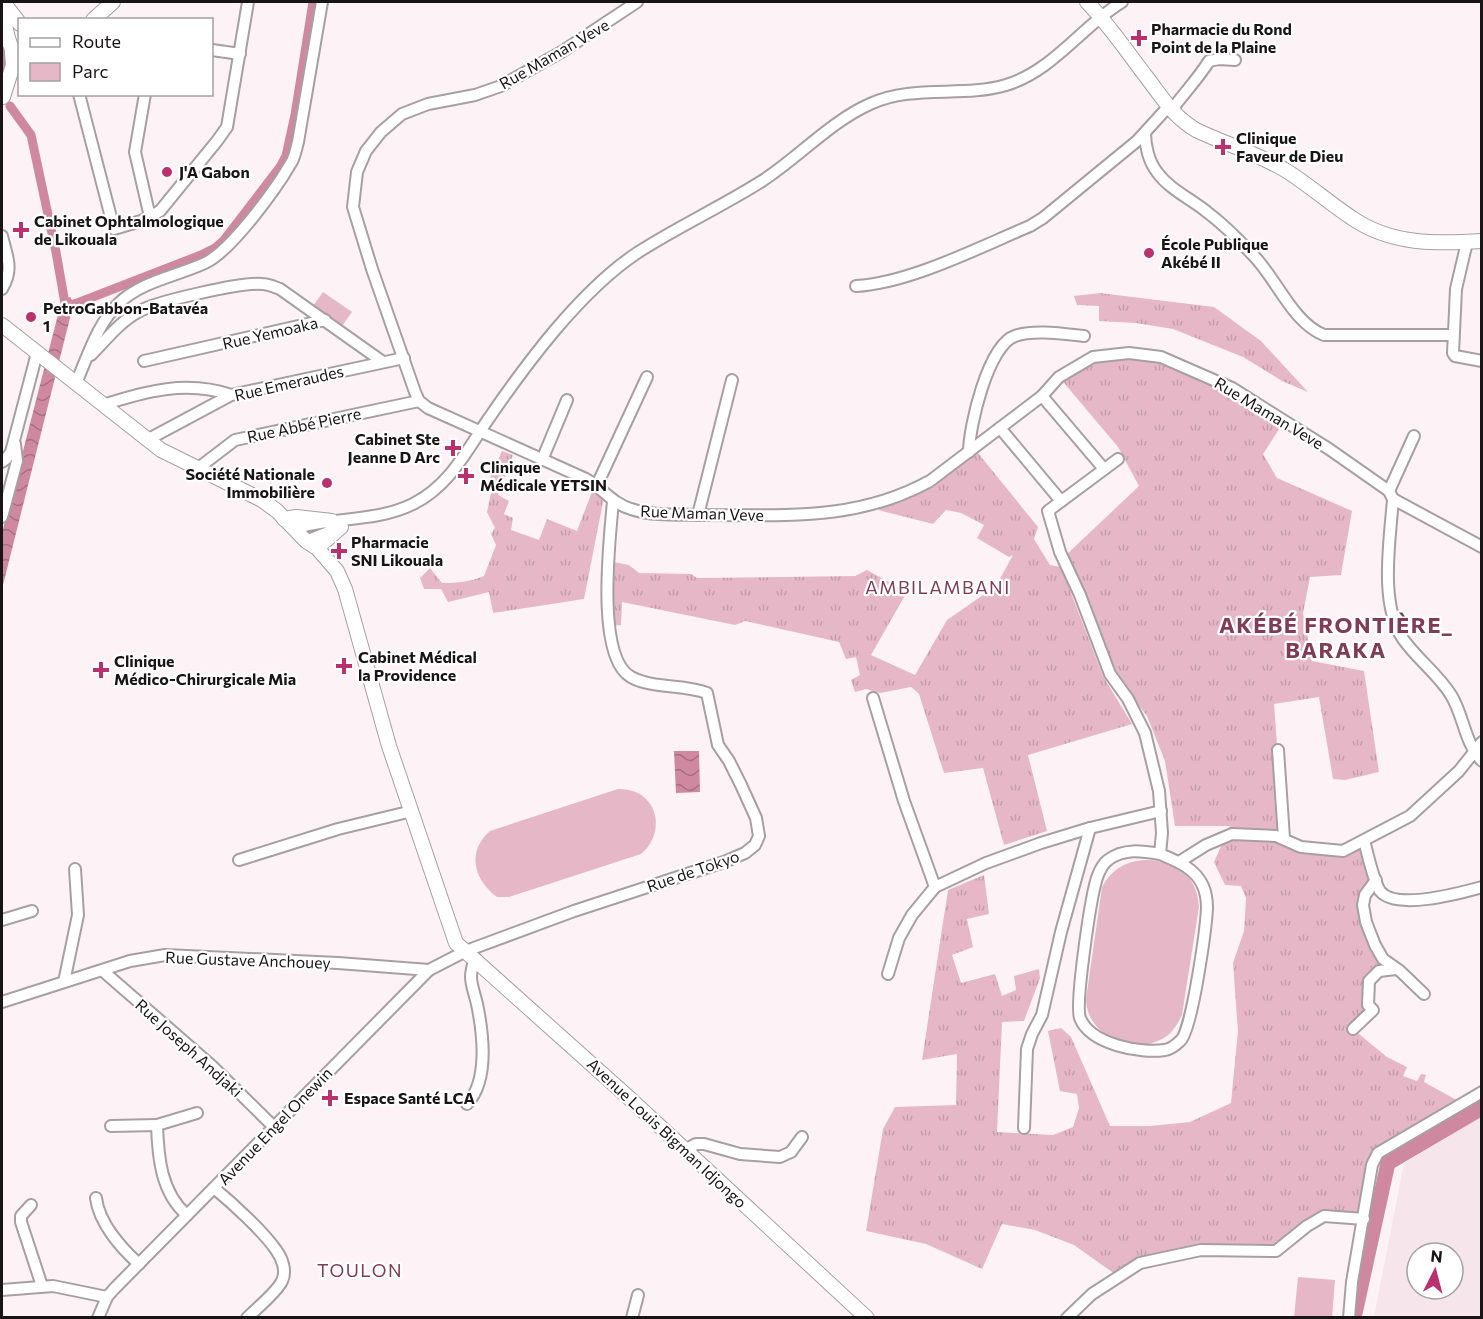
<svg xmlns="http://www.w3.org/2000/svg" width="1483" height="1319" font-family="Commissioner,sans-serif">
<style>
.built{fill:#f6e5ea;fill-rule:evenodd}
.grass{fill:url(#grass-tufts)}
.green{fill:#e6b8c7}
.water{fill:url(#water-waves)}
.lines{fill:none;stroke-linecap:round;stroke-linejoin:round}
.canal{stroke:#ce89a0;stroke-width:9}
.river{stroke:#ce89a0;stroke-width:15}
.minor-casing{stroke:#a79fa1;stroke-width:14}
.major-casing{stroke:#a79fa1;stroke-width:16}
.minor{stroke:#fff;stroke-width:10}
.major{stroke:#fff;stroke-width:14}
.poi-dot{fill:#ba316f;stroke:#fff;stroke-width:2}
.labels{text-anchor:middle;stroke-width:4.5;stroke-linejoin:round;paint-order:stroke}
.poi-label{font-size:16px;font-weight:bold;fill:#191516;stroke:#fff;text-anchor:start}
.street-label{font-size:16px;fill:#191516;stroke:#fff}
.neighbourhood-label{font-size:18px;letter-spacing:1.5px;fill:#803b55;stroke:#fff}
.district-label{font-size:22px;font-weight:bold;letter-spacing:1.5px;fill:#803b55;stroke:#fff}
</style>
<defs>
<pattern id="grass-tufts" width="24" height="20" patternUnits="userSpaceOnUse" patternTransform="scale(1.5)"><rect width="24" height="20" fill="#e6b8c7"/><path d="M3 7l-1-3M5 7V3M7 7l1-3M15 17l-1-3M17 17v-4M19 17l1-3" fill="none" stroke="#c59daa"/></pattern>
<pattern id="water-waves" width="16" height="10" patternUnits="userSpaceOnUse" patternTransform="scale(1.5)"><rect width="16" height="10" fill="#ce89a0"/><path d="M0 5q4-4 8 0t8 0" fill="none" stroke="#a66f81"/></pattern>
</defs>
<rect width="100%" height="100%" fill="#fdf3f6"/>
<!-- built -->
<path class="built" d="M1481,1117V1317H1374L1404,1163ZM1417,1253H1453V1289H1417Z"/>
<!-- grass -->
<g class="grass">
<polygon points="1100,293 1214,307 1261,341 1308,392 1282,381 1243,357 1173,329 1136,323 1099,321 1099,306 1077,305 1074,296"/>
<polygon points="1093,357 1161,357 1220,382 1283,423 1263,454 1277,478 1352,511 1341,575 1310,577 1303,613 1312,661 1364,671 1379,772 1345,780 1333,779 1319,697 1274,704 1284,838 1343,851 1364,841 1376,880 1365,895 1375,945 1396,969 1369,981 1373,1010 1354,1030 1387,1057 1407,1067 1403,1076 1417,1081 1421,1074 1426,1075 1424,1082 1462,1103 1378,1153 1364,1219 1324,1216 1276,1251 1201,1250 1141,1263 1119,1277 1074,1245 1035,1230 1002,1224 982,1269 926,1244 866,1231 883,1129 895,1107 956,1105 957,1054 922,1060 948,890 984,875 989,914 967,919 973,947 952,955 961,983 995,974 1002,996 1016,990 1014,976 1039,969 1040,978 1024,1021 1002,1022 997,1132 1053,1135 1073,1127 1079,1108 1077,1094 1060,1091 1048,1031 1061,1028 1071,1037 1110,1126 1150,1126 1190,1122 1231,1103 1238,1031 1233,963 1244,931 1246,898 1241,886 1225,885 1214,862 1230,826 1175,826 1165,761 1147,716 1115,674 1066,555 1139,486 1118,447 1059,377"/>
<path d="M502,451L513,455L498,495L509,501L504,514L513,518L511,530L539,540L547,519L577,531L593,489L604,497L584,599L493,613L489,592L448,602L441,589H424L420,578L430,568L442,583C458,583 469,582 484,576L496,545L491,534L495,528L487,512L493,484L489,480Z"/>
<polygon points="978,453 1038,527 1034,539 1050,565 1061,567 1103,676 1132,724 1028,755 1047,831 1004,845 983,768 944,773 919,694 911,687 880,693 866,689 855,692 851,680 860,675 856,657 846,659 839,642 745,621 735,625 622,602 621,625 608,626 602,570 609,561 629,565 639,573 691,574 697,578 855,576 867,570 907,592 871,655 915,675 947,620 996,586 1013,555 1009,557 977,538 984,525 961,513 946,510 933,524 878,510 922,492"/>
</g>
<!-- green -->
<g class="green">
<polygon points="323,292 352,312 342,326 313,306"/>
<path d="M618,789C657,788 668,831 641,854L509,897H497C474,880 466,852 490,831Z"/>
<path d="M1146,860C1177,861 1197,875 1199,907L1182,1015C1177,1025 1172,1034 1162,1039C1131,1056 1086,1034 1086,999L1102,887C1112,869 1126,861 1146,860Z"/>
<polygon points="1298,1277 1335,1280 1332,1317 1294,1317"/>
</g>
<!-- water -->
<g class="water">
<polygon points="70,297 72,300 77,299 80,305 71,314 2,589 2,533 62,299"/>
<polygon points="674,751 699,751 700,792 676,793"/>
</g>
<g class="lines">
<!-- canal -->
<g class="canal">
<polyline points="2,66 3,33"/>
<polyline points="10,106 31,135 56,252 66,309"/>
<polyline points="67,307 201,255 215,248 224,240 280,167 286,156 295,115 313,2"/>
</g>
<!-- river -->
<polyline class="river" points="1354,1318 1388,1163 1482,1108"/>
<defs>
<g id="minor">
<path d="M637,2L563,51L501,86L475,95L428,104L402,114L381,132L366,151L357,172L353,207L372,269L415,392L419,401L428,408L586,479C602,488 613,504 631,509C655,517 683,514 708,515C787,515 857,521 930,481L1042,396L1059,377L1093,357L1129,353L1161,357L1232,388L1329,449L1389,491L1393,499"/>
<polyline points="212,50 240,54"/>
<polyline points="79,94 114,229 141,221 160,211 217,141 227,127 248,2"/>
<polyline points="145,94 135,152 150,217"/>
<path d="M1171,111C1183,94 1198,79 1209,61L1219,59L1235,60"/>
<path d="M1145,133C1145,146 1149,162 1157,172C1169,189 1191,199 1207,212C1223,224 1238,239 1251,253C1275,275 1292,323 1324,335H1452"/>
<path d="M2,236C7,257 14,269 2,289"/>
<polyline points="1467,242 1456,289 1453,353 1455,356 1482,361"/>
<path d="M856,286C910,283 980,247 1030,226L1043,218L1137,141L1168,107"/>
<path d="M91,355C106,340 120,321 140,311C158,301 242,282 262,284C269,284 274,287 280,289L383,362"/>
<polyline points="144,361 325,320"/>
<path d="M76,383C88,356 97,324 119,303C142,281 177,276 205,263C231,251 276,189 291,163C295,157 296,149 298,142L322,2"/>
<polyline points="1042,396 1104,469"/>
<path d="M103,405C146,391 187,380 231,395"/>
<polyline points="1000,428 1061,501"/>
<polyline points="147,440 231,395 404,358"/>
<path d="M969,452C969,427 988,345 1015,336C1033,329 1065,334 1084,336"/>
<path d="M1118,459L1048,511L1060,552L1080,595L1110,674L1128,699L1145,733L1159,791L1162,833L1160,854C1142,851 1124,848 1108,860C1104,863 1100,870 1098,875C1091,892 1075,1004 1080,1018C1090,1044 1140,1054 1165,1050C1170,1049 1176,1045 1180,1041C1192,1032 1206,928 1207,908C1207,901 1206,893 1203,886C1195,868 1177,861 1160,854"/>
<polyline points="542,460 567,400"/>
<polyline points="2,462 6,459 11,452 37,353"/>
<polyline points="197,469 235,440 419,401"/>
<polyline points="597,485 647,377"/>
<polyline points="1389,491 1414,436"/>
<path d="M1393,499C1390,540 1379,604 1403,639C1417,659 1438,674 1451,695C1464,716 1464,742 1482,761"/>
<polyline points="1393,499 1482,547"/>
<polyline points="698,515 732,380"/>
<polyline points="2,517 17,461 15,444"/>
<path d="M294,529C334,516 374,523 413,504C449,486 466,452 487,421C526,364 580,291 637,253C677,227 721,207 762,181C799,157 830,122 870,104C913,84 963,98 1006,85C1053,71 1082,26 1122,2"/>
<polyline points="306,541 336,529"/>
<polyline points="873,698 904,801 935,887"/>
<polyline points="1278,750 1284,838"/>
<path d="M1364,841C1368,854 1373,880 1380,891C1396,911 1460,893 1482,887"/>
<polyline points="239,860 338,829 412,811"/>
<polyline points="1179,862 1206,845 1232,834 1276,836 1301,847 1343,851 1410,816 1459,771 1482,742"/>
<polyline points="1376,880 1365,895 1363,905 1366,922 1375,945 1383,959 1400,971 1424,994"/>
<polyline points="2,920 32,911"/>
<polyline points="103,971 212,1066 274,1127"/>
<polyline points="888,974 899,938 912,915 935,887 986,863 1041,843 1090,828 1161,811"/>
<polyline points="64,982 78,915 75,869"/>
<polyline points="2,1002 130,961 165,955 338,963 429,970"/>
<polyline points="1353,1029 1373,1010 1368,1005 1369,981 1379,971 1396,969"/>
<path d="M467,1104C489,1081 483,1033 477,1004C475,995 471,985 471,977C471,970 473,964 475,958"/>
<polyline points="111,1126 157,1125"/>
<polyline points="1024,1128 1027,1049 1032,1034 1042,1015 1061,932 1090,828"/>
<polyline points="685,1150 696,1144 704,1144 740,1154 780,1157 791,1152 802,1137"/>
<path d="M214,1188C231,1202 264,1232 276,1250C282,1258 287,1271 282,1281C277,1292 257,1308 247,1318"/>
<path d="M96,1198C99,1223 121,1248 139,1264"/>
<polyline points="31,1205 21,1216 21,1222 42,1286"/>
<path d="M187,1215C161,1193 158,1157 157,1125L197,1113"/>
<polyline points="2,1290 53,1286 107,1297"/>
<path d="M98,1318L107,1297L114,1289L429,970L466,951L574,911L724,862L745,853L755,845L759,836L756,818L741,785L729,761L718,745L707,693C683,684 653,689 631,677C595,657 610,537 613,501"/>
<polyline points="632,1318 638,1295"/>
<polyline points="1067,1318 1092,1294 1140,1263 1201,1250 1276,1251 1307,1226 1324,1216 1364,1219"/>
<polyline points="1349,1318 1352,1282 1372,1165 1378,1153 1482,1092"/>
</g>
<g id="major">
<polyline points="3,2 20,24"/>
<path d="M1087,2C1110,26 1128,53 1148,79C1164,100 1173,116 1196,130C1225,144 1257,153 1285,170C1308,184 1329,203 1352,218C1391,245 1437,244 1482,241"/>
<path d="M4,3C4,23 6,46 20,61"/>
<polyline points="93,20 113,2"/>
<polyline points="3,97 13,65 12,53"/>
<polyline points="2,325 161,450 262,500 277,511 306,541 317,548 337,571 345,589 389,746 456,943 627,1096 867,1318"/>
<polyline points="284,519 296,517 332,521"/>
<polyline points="317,548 341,527"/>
</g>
</defs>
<!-- minor casing -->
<use href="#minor" class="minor-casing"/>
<!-- major casing -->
<use href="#major" class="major-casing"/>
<!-- minor -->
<use href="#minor" class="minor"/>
<!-- major -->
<use href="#major" class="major"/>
</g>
<!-- markers -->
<g class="poi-dot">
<path d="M1136 29h6v6h6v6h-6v6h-6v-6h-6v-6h6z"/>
<path d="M1220 138h6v6h6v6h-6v6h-6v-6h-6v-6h6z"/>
<circle cx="167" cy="172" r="6"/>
<path d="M18 221h6v6h6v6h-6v6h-6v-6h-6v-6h6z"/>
<circle cx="1149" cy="253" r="6"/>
<circle cx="31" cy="317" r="6"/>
<path d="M450 439h6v6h6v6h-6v6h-6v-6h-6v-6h6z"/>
<path d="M463 467h6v6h6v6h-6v6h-6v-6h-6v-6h6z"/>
<circle cx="327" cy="483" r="6"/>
<path d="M336 542h6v6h6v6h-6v6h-6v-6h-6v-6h6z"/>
<path d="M341 657h6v6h6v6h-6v6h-6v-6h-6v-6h6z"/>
<path d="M98 661h6v6h6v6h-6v6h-6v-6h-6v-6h6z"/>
<path d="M327 1089h6v6h6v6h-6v6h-6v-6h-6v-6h6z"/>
</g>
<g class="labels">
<!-- poi labels -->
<g class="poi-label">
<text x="1151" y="35">Pharmacie du Rond<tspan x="1151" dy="18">Point de la Plaine</tspan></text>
<text x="1236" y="144">Clinique<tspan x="1236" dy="18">Faveur de Dieu</tspan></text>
<text x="179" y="178">J'A Gabon</text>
<text x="34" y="227">Cabinet Ophtalmologique<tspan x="34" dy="18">de Likouala</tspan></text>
<text x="1161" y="250">École Publique<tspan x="1161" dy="18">Akébé II</tspan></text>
<text x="43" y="314">PetroGabbon-Batavéa<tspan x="43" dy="18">1</tspan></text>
<text x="440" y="445" text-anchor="end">Cabinet Ste<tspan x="440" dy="18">Jeanne D Arc</tspan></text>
<text x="480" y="473">Clinique<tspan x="480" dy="18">Médicale YETSIN</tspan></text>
<text x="315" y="480" text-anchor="end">Société Nationale<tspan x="315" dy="18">Immobilière</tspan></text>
<text x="351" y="548">Pharmacie<tspan x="351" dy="18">SNI Likouala</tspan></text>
<text x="358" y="663">Cabinet Médical<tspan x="358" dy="18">la Providence</tspan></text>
<text x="114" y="667">Clinique<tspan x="114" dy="18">Médico-Chirurgicale Mia</tspan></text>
<text x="344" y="1104">Espace Santé LCA</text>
</g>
<!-- street labels -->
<g class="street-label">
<text transform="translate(554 54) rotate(-30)" y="6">Rue Maman Veve</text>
<text transform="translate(270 333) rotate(-13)" y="6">Rue Yemoaka</text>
<text transform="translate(289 383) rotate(-13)" y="6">Rue Emeraudes</text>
<text transform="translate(1269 413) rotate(31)" y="6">Rue Maman Veve</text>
<text transform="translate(304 425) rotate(-12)" y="6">Rue Abbé Pierre</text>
<text transform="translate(702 513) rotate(2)" y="6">Rue Maman Veve</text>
<text transform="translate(693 871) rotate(-19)" y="6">Rue de Tokyo</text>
<text transform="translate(248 960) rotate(2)" y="6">Rue Gustave Anchouey</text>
<text transform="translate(189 1048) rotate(42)" y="6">Rue Joseph Andjaki</text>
<text transform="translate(275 1126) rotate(-46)" y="6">Avenue Engel Onewin</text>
<text transform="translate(667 1133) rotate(43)" y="6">Avenue Louis Bigman Idjongo</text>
</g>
<!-- neighbourhood labels -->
<g class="neighbourhood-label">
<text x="938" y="594">AMBILAMBANI</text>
<text x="360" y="1277">TOULON</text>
</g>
<!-- district labels -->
<g class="district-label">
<text x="1336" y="633">AKÉBÉ FRONTIÈRE_<tspan x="1336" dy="25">BARAKA</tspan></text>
</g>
</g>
<!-- border -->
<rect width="1483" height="1319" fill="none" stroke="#191516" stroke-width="6"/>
<!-- legend -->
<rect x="18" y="18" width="195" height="78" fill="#ffffff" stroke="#a3a1a2" stroke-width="1.5"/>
<rect x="30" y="38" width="30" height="9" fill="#ffffff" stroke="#a3a1a2" stroke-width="1.5"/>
<text x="72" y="48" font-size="18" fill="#191516">Route</text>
<rect x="30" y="63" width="30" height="18" fill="#e6b8c7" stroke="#a3a1a2" stroke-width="1.5"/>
<text x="72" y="78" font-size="18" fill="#191516">Parc</text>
<!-- north arrow -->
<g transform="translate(1435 1271) rotate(6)"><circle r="28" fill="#ffffff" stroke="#a3a1a2" stroke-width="1.5"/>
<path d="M0-4.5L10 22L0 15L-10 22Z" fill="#ba316f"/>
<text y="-9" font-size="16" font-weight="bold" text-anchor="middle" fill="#191516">N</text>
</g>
</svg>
